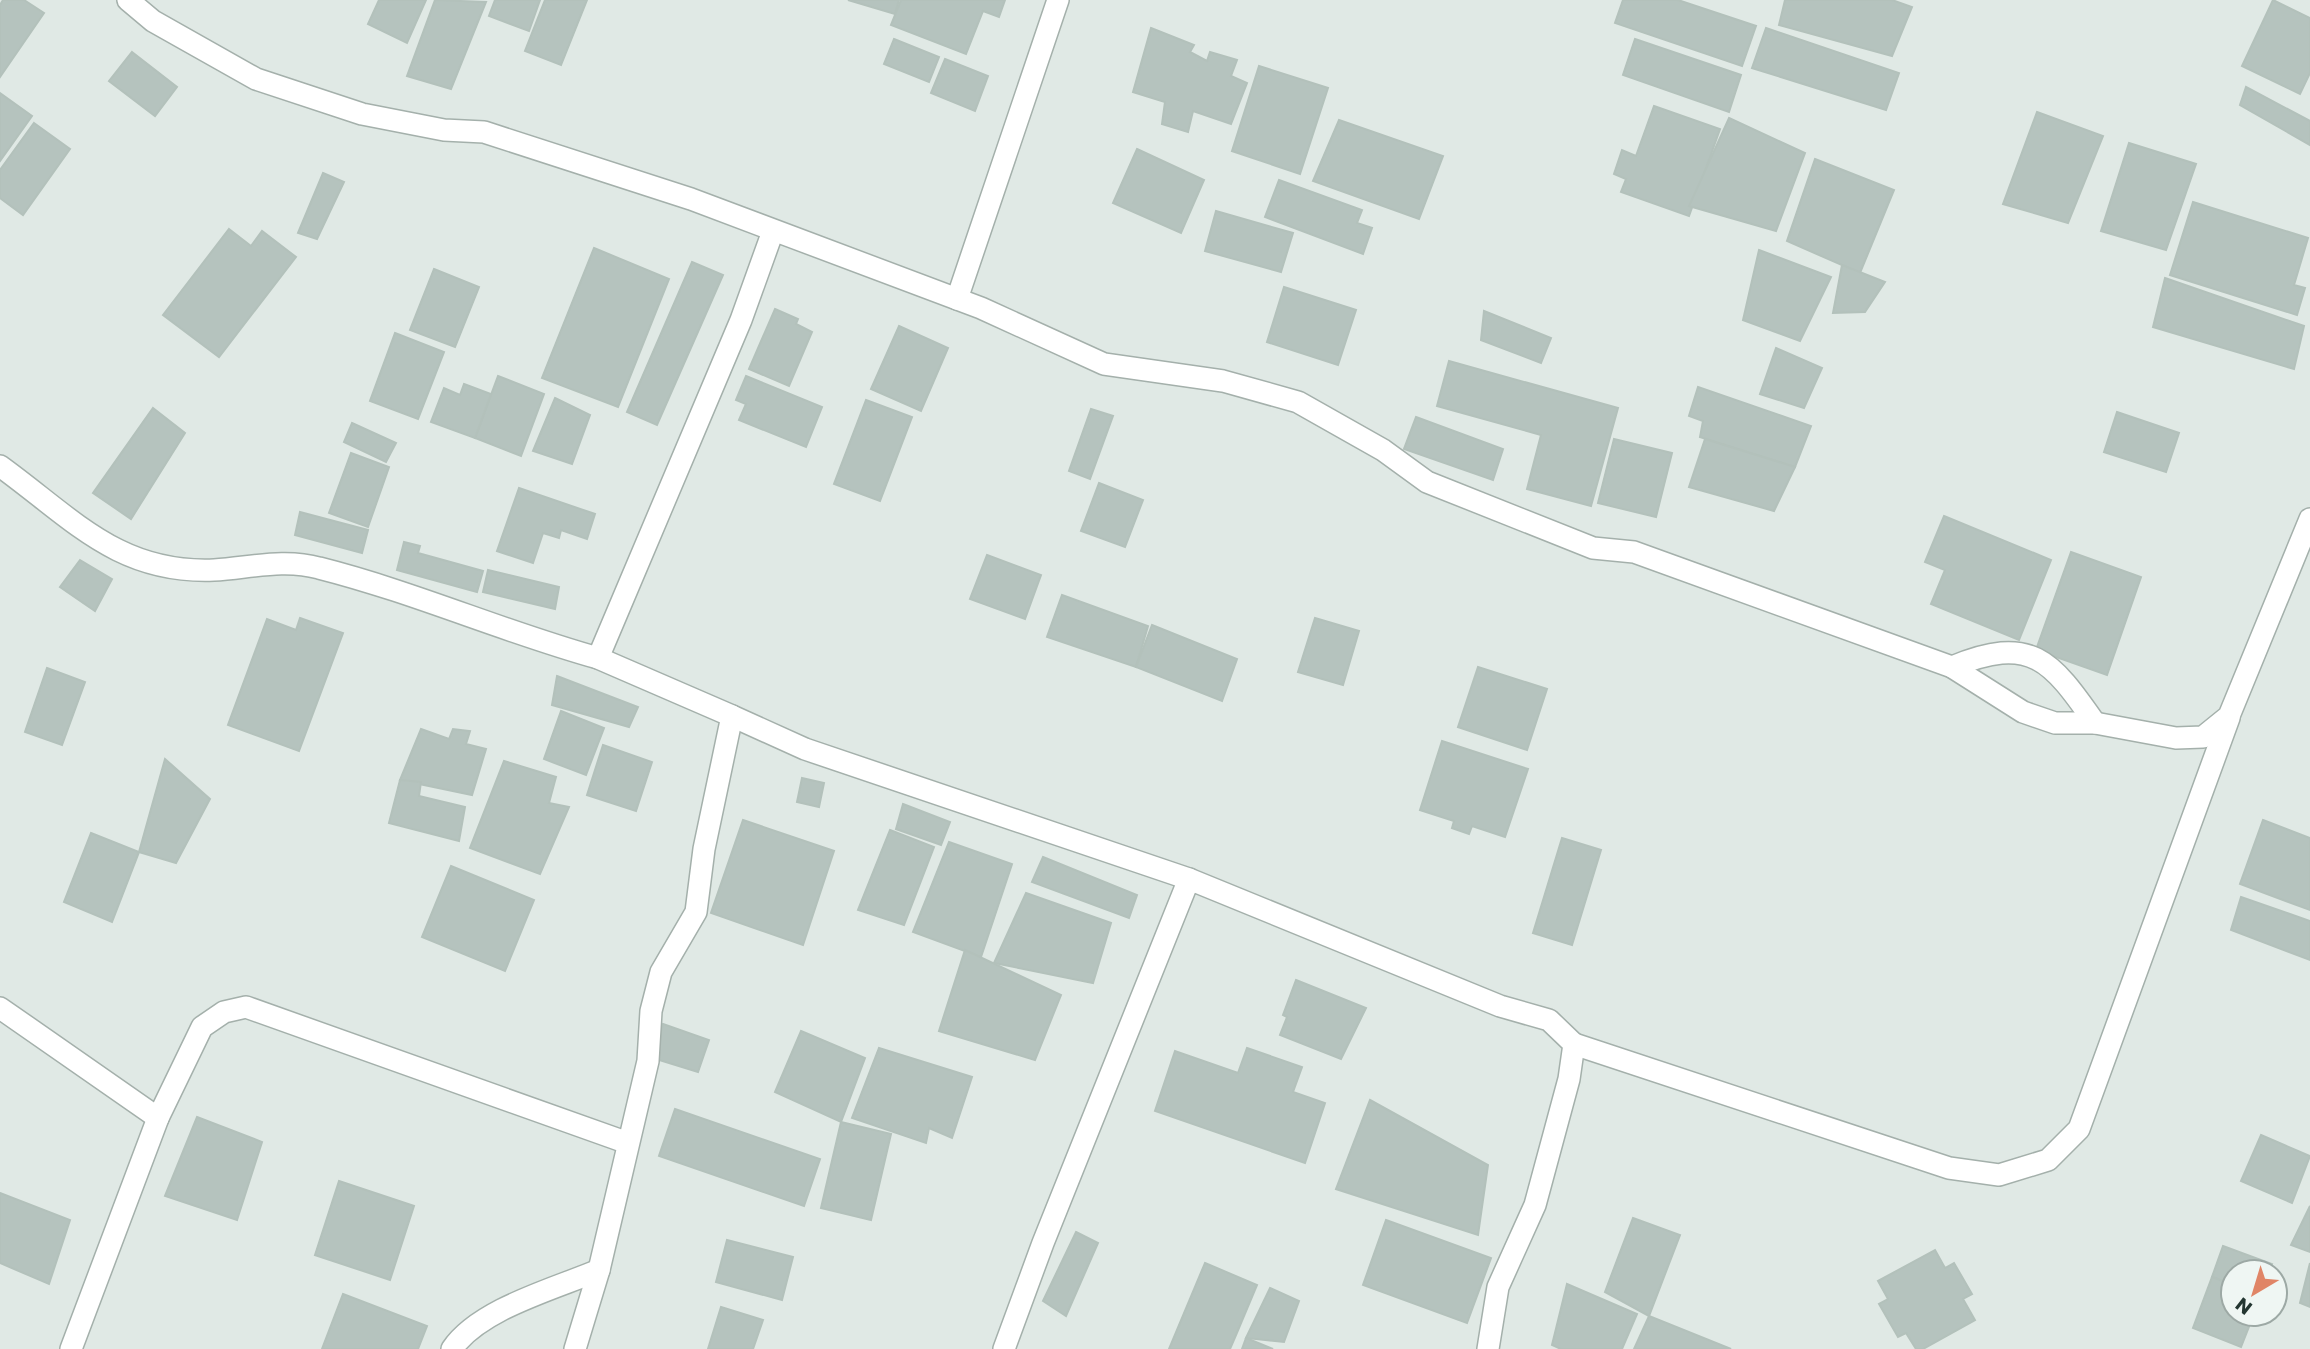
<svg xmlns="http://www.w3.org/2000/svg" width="2310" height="1349" font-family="Poppins,sans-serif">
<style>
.building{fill:#b5c3be;stroke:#b3c1bb;stroke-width:2}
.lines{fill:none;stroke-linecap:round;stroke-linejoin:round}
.street-casing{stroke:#a4b0ab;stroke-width:24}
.street{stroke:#fff;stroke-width:21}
</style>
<rect width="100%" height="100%" fill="#e0e9e5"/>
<!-- building -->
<g class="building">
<polygon points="3,0 24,0 44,13 0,77 0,5"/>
<polygon points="379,0 426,0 407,43 368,24"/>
<polygon points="435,0 486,2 451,89 407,76"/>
<polygon points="495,0 540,0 529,31 489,16"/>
<polygon points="545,0 587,0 561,65 525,51"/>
<polygon points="848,0 899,0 895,14"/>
<polygon points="901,0 1005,0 999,17 983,11 966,54 891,25"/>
<polygon points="1623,0 1678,0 1756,26 1742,66 1615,23"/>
<polygon points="1785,0 1892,0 1912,7 1892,56 1779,25"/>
<polygon points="2273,0 2310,18 2310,73 2300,94 2242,66"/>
<polygon points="1151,28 1194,45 1190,52 1207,61 1210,52 1237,60 1231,76 1247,83 1231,124 1193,111 1188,132 1162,124 1165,102 1133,92"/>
<polygon points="1766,28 1899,73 1886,110 1752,68"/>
<polygon points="894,39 939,57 929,82 884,64"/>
<polygon points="1635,39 1741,75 1729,112 1623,75"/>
<polygon points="132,52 177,87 155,116 109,81"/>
<polygon points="945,59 988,76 975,111 931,93"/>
<polygon points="1259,66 1328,88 1300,174 1232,151"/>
<polygon points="2246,87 2310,121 2310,145 2240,105"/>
<polygon points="0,93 32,116 0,161"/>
<polygon points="1654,106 1720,129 1689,216 1621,192 1626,179 1614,174 1622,150 1636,156"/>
<polygon points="2037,112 2103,136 2068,223 2003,204"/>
<polygon points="1729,118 1805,153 1776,231 1689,206"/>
<polygon points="1339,120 1443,156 1419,219 1313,181"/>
<polygon points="34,123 70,149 23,215 0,198 0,170"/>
<polygon points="2129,143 2196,164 2166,250 2101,231"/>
<polygon points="1137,149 1204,180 1181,233 1113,203"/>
<polygon points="1815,159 1894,190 1860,273 1787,241"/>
<polygon points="323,173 344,182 317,239 298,233"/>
<polygon points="1279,180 1362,210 1357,223 1372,228 1363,254 1265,217"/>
<polygon points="2193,202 2308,238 2294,285 2305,288 2297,315 2170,275"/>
<polygon points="1216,211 1293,233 1281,272 1205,251"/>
<polygon points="229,229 251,246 262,231 296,257 219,357 163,315"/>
<polygon points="594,248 669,279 618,407 542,378"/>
<polygon points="1759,250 1831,277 1800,341 1743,320"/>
<polygon points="692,262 723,275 657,425 627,412"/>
<polygon points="1842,265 1885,282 1865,312 1833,313"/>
<polygon points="434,269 479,287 455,347 410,330"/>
<polygon points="2165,278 2304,326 2294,369 2153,327"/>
<polygon points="1284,287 1356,310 1338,365 1267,342"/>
<polygon points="775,309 798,319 796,324 812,332 789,386 749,369"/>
<polygon points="1484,311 1551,338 1541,363 1481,340"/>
<polygon points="899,326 948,348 921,411 871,389"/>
<polygon points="395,333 444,352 418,419 370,401"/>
<polygon points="1776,348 1822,368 1804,408 1760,394"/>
<polygon points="1449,361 1618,408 1591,506 1527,489 1541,435 1437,406"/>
<polygon points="498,376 544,394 521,456 475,438"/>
<polygon points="746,376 822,407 806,447 739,420 746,404 736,400"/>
<polygon points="464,384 491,394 475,438 431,422 444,388 460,395"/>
<polygon points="1698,387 1811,426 1795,467 1700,437 1703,421 1689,416"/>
<polygon points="555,398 590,415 572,464 533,451"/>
<polygon points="866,400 912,417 880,501 834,484"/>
<polygon points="153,408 185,433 131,519 93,493"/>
<polygon points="1091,409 1113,416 1090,479 1069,471"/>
<polygon points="2117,412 2179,433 2166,472 2104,452"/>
<polygon points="1416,417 1503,449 1493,480 1404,449"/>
<polygon points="352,423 396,443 386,462 344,442"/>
<polygon points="1614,439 1672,453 1656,517 1598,503"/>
<polygon points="1705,439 1795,467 1774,511 1689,487"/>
<polygon points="351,453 389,467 368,527 329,513"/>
<polygon points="1099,483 1143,500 1125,547 1081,531"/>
<polygon points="519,488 595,514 587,539 561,530 559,538 543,533 533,563 497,551"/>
<polygon points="300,512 368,530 362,553 295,535"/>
<polygon points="1944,516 2051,560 2019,640 1931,604 1945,570 1925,562"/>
<polygon points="404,542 420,546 418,553 483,571 477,592 397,570"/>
<polygon points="2071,552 2141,577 2107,675 2036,650"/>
<polygon points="987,555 1041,575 1025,619 970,599"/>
<polygon points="80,560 112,579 95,611 60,587"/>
<polygon points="488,570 559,587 555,609 483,592"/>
<polygon points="1062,595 1148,626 1136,667 1047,637"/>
<polygon points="300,618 343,633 299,751 228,725 267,619 296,630"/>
<polygon points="1315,618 1359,631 1343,685 1298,672"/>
<polygon points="1152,625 1237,659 1222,701 1136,667"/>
<polygon points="1478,667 1547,689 1527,750 1458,727"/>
<polygon points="47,668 85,682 62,745 25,732"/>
<polygon points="557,676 638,707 629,727 552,705"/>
<polygon points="561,711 604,728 586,775 544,759"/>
<polygon points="421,729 449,739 453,729 470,731 466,744 486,749 472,795 400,780"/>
<polygon points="1442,741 1528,769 1505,837 1472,826 1469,834 1452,828 1454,821 1420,810"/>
<polygon points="603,745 652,762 636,811 587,795"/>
<polygon points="165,759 210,799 176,863 139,852"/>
<polygon points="504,761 556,777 549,803 569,807 540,874 470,848"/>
<polygon points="802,778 824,783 819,807 797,802"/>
<polygon points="400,780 421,782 419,796 465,807 459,841 389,823"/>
<polygon points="903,804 950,822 941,845 896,829"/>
<polygon points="743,820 834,851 803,945 711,913"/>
<polygon points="2263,820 2310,838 2310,910 2240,884"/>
<polygon points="890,830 934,847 904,925 858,910"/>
<polygon points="91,833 139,852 112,922 64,902"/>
<polygon points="1562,838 1601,850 1572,945 1533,933"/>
<polygon points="949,842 1012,864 981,957 913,932"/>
<polygon points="1043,857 1137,895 1129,918 1032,882"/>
<polygon points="451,866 534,900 505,971 422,937"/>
<polygon points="1026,893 1111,923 1093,983 994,963"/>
<polygon points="2241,897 2310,921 2310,960 2231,930"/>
<polygon points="965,950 1061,995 1035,1060 939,1031"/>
<polygon points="1296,980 1366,1008 1341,1059 1280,1035 1287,1017 1283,1015"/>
<polygon points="663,1024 709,1040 698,1072 653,1058"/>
<polygon points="801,1031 865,1058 841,1122 775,1092"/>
<polygon points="879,1048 972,1077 952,1138 929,1128 926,1143 852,1118"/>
<polygon points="1247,1048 1302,1067 1293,1092 1325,1103 1305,1163 1155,1111 1175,1051 1238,1073"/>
<polygon points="1370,1100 1488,1165 1478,1235 1336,1189"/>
<polygon points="675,1109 820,1159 804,1206 659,1156"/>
<polygon points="197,1117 262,1142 237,1220 165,1196"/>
<polygon points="841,1122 891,1134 871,1220 821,1208"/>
<polygon points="2261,1135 2310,1156 2292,1203 2241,1181"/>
<polygon points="339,1181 414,1206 390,1280 315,1255"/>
<polygon points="0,1193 70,1220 49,1284 0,1263"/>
<polygon points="2310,1206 2310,1252 2291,1245"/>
<polygon points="1633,1218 1680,1235 1649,1316 1605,1292"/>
<polygon points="1386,1220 1491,1258 1467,1323 1363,1285"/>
<polygon points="1076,1232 1098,1243 1066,1316 1043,1301"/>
<polygon points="727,1240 793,1257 782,1300 716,1282"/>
<polygon points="2223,1246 2272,1264 2269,1272 2233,1272 2233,1285 2212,1277"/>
<polygon points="1935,1250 1945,1268 1954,1263 1972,1294 1963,1299 1975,1320 1923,1349 1916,1349 1906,1333 1898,1337 1879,1304 1888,1299 1878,1281"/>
<polygon points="1205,1263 1257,1285 1236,1335 1230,1349 1169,1349"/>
<polygon points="2310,1263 2310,1307 2300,1303"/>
<polygon points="2212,1277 2233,1285 2233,1314 2254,1314 2241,1347 2193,1328"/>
<polygon points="1567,1284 1637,1314 1622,1349 1561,1349 1552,1345"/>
<polygon points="1270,1288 1299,1301 1284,1342 1246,1338"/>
<polygon points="343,1294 427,1326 418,1349 322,1349"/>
<polygon points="721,1307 763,1320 753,1349 708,1349"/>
<polygon points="1649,1316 1731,1349 1634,1349"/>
<polygon points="1246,1338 1273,1349 1242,1349"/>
</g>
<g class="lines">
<defs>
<g id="street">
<polyline points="128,0 153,21 256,79 362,114 444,130 484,132 691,199 981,308 1104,364 1223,381 1298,402 1383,450 1427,482 1593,548 1634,552 1952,667 2023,712 2055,723 2095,723 2176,738 2203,737 2229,716 2310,519"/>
<polyline points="957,299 1058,0"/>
<path d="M0,466C72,518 118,574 214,570C249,568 284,558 319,568C414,592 504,632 598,658L741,320L773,231"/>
<path d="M1952,667C2031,634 2051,660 2095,723"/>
<polyline points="732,716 805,749 1189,879 1500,1006 1549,1020 1574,1044 1569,1079 1535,1205 1498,1287 1488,1349"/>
<polyline points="0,1008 158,1118 202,1027 224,1012 246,1007 628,1143"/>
<polyline points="1574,1044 1949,1168 1999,1175 2048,1160 2079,1129 2229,718"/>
<polyline points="71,1349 158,1118"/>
<path d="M452,1349C479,1309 554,1289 599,1270"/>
<polyline points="575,1349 599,1270 648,1061 651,1011 661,972 696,912 704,849 732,716 598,658"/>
<polyline points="1004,1349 1043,1243 1189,879"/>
</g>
</defs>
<!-- street casing -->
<use href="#street" class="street-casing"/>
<!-- street -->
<use href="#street" class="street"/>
</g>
<!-- north arrow -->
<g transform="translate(2254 1293) rotate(218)"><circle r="33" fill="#eff6f3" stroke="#9da9a5" stroke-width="2"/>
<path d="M0-5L12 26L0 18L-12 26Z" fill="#e08566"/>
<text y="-10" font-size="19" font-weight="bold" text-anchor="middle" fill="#233631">N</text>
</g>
</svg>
